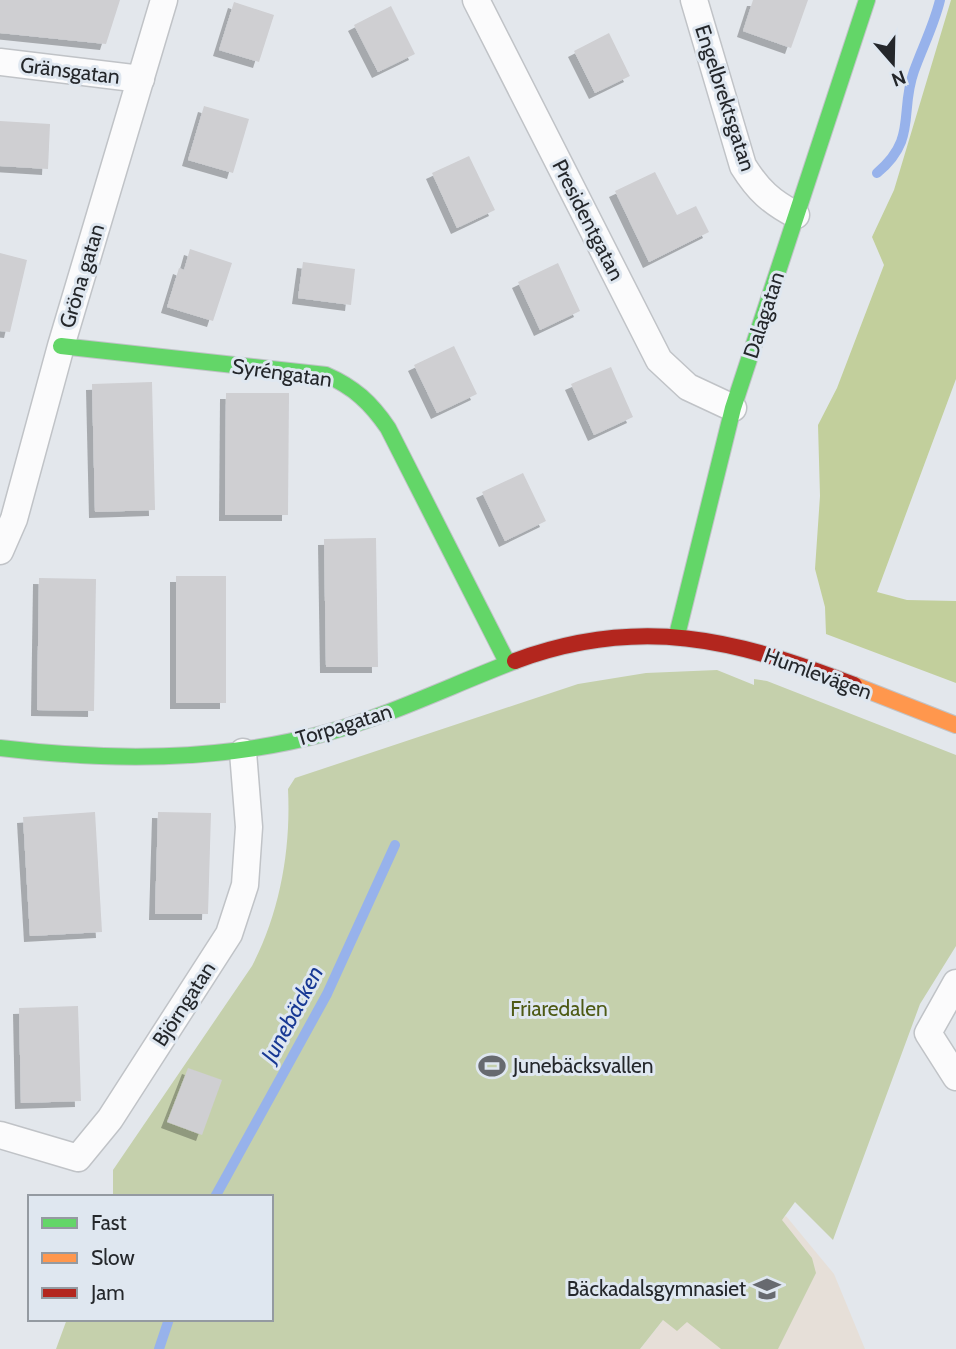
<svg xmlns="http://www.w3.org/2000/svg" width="956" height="1349" font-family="Cabin,sans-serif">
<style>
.education{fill:#e6dfd8}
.green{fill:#c5d0ac}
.forest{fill:#c2cf9c}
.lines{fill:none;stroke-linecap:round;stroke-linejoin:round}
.stream{stroke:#97b2eb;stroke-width:10}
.building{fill:#cfcfd2;filter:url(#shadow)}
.street-casing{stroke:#c0c3c7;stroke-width:29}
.fast-casing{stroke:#c0c3c7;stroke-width:18}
.slow-casing{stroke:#c0c3c7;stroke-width:18}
.jam-casing{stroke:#c0c3c7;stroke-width:18}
.street{stroke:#fbfbfc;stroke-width:26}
.fast{stroke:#63d668;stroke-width:16}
.slow{stroke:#ff974d;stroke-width:16}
.jam{stroke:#b3261e;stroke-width:16}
.labels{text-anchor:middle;stroke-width:6;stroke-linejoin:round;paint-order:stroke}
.street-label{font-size:21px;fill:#24272b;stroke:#dfe7f0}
.park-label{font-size:21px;fill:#4e5a15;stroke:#dfe7f0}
.poi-label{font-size:21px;fill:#24272b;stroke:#dfe7f0;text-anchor:start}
.water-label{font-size:23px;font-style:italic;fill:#183994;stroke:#dfe7f0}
</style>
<defs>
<filter id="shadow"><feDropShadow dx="-6" dy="6" stdDeviation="0" flood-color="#0004"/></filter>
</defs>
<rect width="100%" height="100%" fill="#e3e7ec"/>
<!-- education -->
<polygon class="education" points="786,1216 834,1274 865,1349 640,1349 676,1304"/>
<!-- green -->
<path class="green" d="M717,670L754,685V679L767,681L956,755V946L920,1004L833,1240L795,1202L782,1220L812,1258L816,1273L778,1349H721L687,1322L677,1331L663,1320L640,1349H56L67,1319H271V1197H113V1170L252,966C280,912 291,850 288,789L295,778L578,684L646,673Z"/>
<!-- forest -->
<polygon class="forest" points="951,0 956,0 956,379 877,592 907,600 956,601 956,683 826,634 825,607 815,569 820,496 818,425 837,388 884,265 872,237 894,190"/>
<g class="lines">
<!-- stream -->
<g class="stream">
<path d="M877,173C918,139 899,112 914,71C923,46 934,25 940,0"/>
<polyline points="215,1197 327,994 395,845"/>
<polyline points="159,1349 169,1319"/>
</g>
</g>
<!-- building -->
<g class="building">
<polygon points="0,0 120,0 106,44 0,33"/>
<polygon points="753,0 808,0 791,48 743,31"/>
<polygon points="234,2 274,15 259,62 219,50"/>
<polygon points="391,6 415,54 378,72 354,25"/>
<polygon points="609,33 630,76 595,93 574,51"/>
<polygon points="204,106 249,119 233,173 188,160"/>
<polygon points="0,121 50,124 48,169 0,166"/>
<polygon points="469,156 495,210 457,228 432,173"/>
<polygon points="655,172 677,215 696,206 709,232 649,262 615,191"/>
<polygon points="190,249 232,263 213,321 167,307 179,268 184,270"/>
<polygon points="0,253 27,260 10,332 0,331"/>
<polygon points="303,262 355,269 351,305 298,298"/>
<polygon points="558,263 580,311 540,330 518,282"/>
<polygon points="454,346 477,394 437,413 414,365"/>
<polygon points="611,367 633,417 594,435 571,384"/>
<polygon points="152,382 155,510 95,512 92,384"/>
<polygon points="226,393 289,393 288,515 225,515"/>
<polygon points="523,473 546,521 505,541 482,492"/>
<polygon points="376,538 378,667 326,667 324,539"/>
<rect x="176" y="576" width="50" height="127"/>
<polygon points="39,578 96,579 94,711 37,710"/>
<polygon points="95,812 102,932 30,936 23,817"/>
<polygon points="158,812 211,813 208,914 155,914"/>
<polygon points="78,1006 81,1101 21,1103 19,1008"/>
<polygon points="188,1068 222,1080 202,1135 167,1122"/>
</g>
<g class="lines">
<defs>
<g id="street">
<polyline points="476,0 659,360 688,387 733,408"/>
<path d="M694,0L743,166C758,190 771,202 796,215"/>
<polyline points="0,62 141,79"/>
<polyline points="0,551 14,519 61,346 164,0"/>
<polyline points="956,983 928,1033 956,1077"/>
<polyline points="0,1135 78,1158 110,1119 229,934 245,885 249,827 243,752"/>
</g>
<g id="fast">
<path d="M61,346L326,375C354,387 371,403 388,428L507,662"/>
<polyline points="677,635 733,408 867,0"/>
<path d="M0,748C109,761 219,762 326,733C391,715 452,685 515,661"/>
</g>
<polyline id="slow" points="854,685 956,725"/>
<path id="jam" d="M515,661C639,615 735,639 854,685"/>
</defs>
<!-- street casing -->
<use href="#street" class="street-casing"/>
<!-- fast casing -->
<use href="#fast" class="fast-casing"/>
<!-- slow casing -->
<use href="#slow" class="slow-casing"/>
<!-- jam casing -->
<use href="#jam" class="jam-casing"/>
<!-- street -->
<use href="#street" class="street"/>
<!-- fast -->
<use href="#fast" class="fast"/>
<!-- slow -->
<use href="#slow" class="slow"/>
<!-- jam -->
<use href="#jam" class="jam"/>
</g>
<!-- icons -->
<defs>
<symbol id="stadium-bare" viewBox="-9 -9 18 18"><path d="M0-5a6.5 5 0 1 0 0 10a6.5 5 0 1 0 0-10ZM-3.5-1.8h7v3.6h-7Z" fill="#676a6f" stroke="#dfe7f0" stroke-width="2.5" paint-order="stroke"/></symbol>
<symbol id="school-bare" viewBox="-9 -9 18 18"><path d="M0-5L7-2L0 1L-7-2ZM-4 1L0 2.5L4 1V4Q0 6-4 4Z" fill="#676a6f" stroke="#dfe7f0" stroke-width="2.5" paint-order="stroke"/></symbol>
</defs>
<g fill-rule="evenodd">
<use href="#stadium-bare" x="473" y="1047" width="38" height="38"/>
<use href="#school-bare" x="748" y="1270" width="38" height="38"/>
</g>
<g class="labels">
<!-- street labels -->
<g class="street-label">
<text transform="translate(70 71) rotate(7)" y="7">Gränsgatan</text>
<text transform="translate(725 98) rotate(72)" y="7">Engelbrektsgatan</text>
<text transform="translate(588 220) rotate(63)" y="7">Presidentgatan</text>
<text transform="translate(82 276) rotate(-73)" y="7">Gröna gatan</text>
<text transform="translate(764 315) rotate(-72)" y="7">Dalagatan</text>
<text transform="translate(282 373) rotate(8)" y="7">Syréngatan</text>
<text transform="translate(818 674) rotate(20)" y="7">Humlevägen</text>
<text transform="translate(344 725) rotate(-17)" y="7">Torpagatan</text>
<text transform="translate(184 1004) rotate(-57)" y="7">Björngatan</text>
</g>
<!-- park labels -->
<g class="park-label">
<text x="559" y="1016">Friaredalen</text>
</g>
<!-- poi labels -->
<g class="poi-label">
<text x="513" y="1073">Junebäcksvallen</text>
<text x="746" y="1296" text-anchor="end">Bäckadalsgymnasiet</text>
</g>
<!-- water labels -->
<g class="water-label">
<text transform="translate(292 1014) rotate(-62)" y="8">Junebäcken</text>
</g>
</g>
<!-- legend -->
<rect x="28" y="1195" width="245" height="126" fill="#dfe7f0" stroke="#949aa1" stroke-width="2"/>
<rect x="42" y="1218" width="35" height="10" fill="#63d668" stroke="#949aa1" stroke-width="2"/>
<text x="91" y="1230" font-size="21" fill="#24272b">Fast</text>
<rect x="42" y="1253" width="35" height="10" fill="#ff974d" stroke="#949aa1" stroke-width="2"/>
<text x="91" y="1265" font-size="21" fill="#24272b">Slow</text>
<rect x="42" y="1288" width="35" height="10" fill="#b3261e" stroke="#949aa1" stroke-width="2"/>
<text x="91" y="1300" font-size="21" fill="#24272b">Jam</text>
<!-- north arrow -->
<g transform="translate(893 63) rotate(160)" stroke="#dfe7f0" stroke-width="5" paint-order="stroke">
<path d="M0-5L12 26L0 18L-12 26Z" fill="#24272b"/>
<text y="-10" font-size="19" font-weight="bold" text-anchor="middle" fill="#24272b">N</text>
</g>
</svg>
